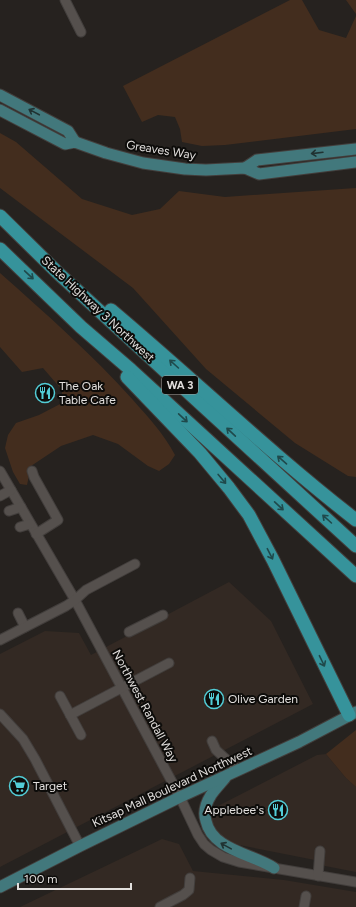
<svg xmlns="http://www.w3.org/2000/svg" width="356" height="907" font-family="Figtree,sans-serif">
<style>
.built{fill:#332923}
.green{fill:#432d1e}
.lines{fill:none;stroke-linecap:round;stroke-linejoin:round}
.minor-casing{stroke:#423e3c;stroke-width:11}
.major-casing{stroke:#423e3c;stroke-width:13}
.highway-casing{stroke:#423e3c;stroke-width:15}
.minor{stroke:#55504d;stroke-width:9}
.major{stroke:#42787c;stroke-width:11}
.highway{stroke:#36939b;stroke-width:13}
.oneway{stroke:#203232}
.oneway2{stroke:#1f494b}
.labels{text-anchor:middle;stroke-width:4;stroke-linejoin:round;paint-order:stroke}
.shield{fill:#0d0c0a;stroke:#a2a09e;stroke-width:1}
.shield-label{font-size:11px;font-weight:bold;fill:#e2dfdd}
.street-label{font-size:12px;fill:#e2dfdd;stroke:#0d0c0a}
.poi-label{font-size:12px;fill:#e2dfdd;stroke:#0d0c0a;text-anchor:start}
</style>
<rect width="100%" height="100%" fill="#26221f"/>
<!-- built -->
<g class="built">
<polygon points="229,582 271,621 313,704 0,867 0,654 45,631 79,633 91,655"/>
<polygon points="326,754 346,778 356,787 356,872 320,865 320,861 234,844 225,840 219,834 212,822 211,815 214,808 317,755"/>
<polygon points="162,839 179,844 193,871 284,880 356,892 356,907 20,907"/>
</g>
<!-- green -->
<g class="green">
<polygon points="290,0 302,0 319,30 346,38 356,16 356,129 225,145 202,146 182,142 180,129 175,117 158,115 142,122 123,86"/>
<polygon points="346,0 356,0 356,14"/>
<polygon points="0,133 16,142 82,199 132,215 160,209 179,191 225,197 356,188 356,477 348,476 295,443 206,369 133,288 0,188"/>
<path d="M0,273C46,314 92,354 133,400C148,417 164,434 175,455L169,464L159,471L148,466L118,444L93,435L61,446L31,466L27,485L20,484L13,472L5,448L8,435L16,423L39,415L62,403V390L43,368L22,372L0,347Z"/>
<polygon points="356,730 356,787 346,778 326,754"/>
</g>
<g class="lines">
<defs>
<g id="minor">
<polyline points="65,0 81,32"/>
<polyline points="0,471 75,600 180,797 198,835 204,844 211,850 223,857 239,862 356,882"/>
<polyline points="32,471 34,477 58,520 36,534"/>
<polyline points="0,496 11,490"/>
<polyline points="9,511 21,507"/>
<polyline points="20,527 30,524"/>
<polyline points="18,613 25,627"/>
<polyline points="129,632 163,615"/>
<polyline points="0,640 66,606 75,600 86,590 135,564"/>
<polyline points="60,696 81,735"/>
<polyline points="0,714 23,739 35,759 80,846"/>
<polyline points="70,715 169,663"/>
<polyline points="212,741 216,750 238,770"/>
<polyline points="318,876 320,851"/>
<polyline points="160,907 183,895 189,890 190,878"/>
<polyline points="304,907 306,896"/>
</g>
<g id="major">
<polyline points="0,95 68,131 75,142"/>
<polyline points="0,110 65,144 75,142 106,153 143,163 185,169 206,170 245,168 259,174 356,162"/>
<polyline points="245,168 257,160 356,149"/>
<path d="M225,778C220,784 215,789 211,795C206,803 203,812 206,821C212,850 253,854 274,868"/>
<polyline points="0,887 80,846 180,797 299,742 356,712"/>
</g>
<g id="highway">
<polyline points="0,216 58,273 356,546"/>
<polyline points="0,249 81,327 131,370 356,576"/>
<path d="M111,310C193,379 271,454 356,520"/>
<polyline points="127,377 200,453 229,488 249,515 273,560 349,715"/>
</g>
</defs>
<!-- minor casing -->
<use href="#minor" class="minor-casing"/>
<!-- major casing -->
<use href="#major" class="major-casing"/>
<!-- highway casing -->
<use href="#highway" class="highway-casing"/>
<!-- minor -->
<use href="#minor" class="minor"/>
<!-- major -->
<use href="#major" class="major"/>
<!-- highway -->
<use href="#highway" class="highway"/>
</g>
<!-- one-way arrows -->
<defs><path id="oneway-shaft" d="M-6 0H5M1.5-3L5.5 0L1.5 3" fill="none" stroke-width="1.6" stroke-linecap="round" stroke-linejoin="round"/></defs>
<g class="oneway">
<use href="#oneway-shaft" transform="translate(34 112) rotate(-152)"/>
<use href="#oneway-shaft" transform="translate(317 153) rotate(173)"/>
<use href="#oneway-shaft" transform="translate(226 846) rotate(-151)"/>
</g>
<g class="oneway2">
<use href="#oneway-shaft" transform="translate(29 275) rotate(43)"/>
<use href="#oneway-shaft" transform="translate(174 364) rotate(-138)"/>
<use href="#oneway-shaft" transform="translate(183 418) rotate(43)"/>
<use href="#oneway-shaft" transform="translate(231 432) rotate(-137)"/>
<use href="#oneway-shaft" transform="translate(282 460) rotate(-139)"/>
<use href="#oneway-shaft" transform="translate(222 479) rotate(50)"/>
<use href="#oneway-shaft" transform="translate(279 506) rotate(43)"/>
<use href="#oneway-shaft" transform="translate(327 519) rotate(-138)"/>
<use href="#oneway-shaft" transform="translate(270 554) rotate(63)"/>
<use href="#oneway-shaft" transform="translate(322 661) rotate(64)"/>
</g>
<!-- icons -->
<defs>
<symbol id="restaurant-ring" viewBox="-11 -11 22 22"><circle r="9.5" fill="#0d0c0a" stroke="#52ccd6" stroke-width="1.5"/><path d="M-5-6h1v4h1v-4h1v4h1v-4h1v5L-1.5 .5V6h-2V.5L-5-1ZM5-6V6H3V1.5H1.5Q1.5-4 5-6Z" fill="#52ccd6"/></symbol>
<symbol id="supermarket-ring" viewBox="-11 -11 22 22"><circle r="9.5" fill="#0d0c0a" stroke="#52ccd6" stroke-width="1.5"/><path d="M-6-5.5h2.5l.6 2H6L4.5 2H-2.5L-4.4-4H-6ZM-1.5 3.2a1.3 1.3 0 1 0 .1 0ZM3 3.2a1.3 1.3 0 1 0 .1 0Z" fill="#52ccd6"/></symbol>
</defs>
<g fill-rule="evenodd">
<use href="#restaurant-ring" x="34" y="382" width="22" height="22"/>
<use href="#restaurant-ring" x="203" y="688" width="22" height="22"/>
<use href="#supermarket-ring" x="8" y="775" width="22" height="22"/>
<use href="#restaurant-ring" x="267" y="799" width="22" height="22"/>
</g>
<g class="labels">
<!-- shield labels -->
<rect class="shield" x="162" y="376" width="36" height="18" rx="3"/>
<g class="shield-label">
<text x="180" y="389">WA 3</text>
</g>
<!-- street labels -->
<g class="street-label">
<text transform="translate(161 150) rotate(9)" y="4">Greaves Way</text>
<text transform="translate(98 309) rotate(43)" y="4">State Highway 3 Northwest</text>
<text transform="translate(145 706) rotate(62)" y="4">Northwest Randall Way</text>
<text transform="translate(172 787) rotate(-25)" y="4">Kitsap Mall Boulevard Northwest</text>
</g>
<!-- poi labels -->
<g class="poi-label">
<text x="59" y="390">The Oak<tspan x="59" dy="14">Table Cafe</tspan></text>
<text x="228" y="703">Olive Garden</text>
<text x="33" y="790">Target</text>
<text x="264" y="814" text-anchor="end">Applebee's</text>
</g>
</g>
<!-- scale -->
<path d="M18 883v6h113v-6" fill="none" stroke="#e2dfdd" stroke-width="2"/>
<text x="24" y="883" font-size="12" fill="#e2dfdd" stroke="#0d0c0a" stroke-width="3" paint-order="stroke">100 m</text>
</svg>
